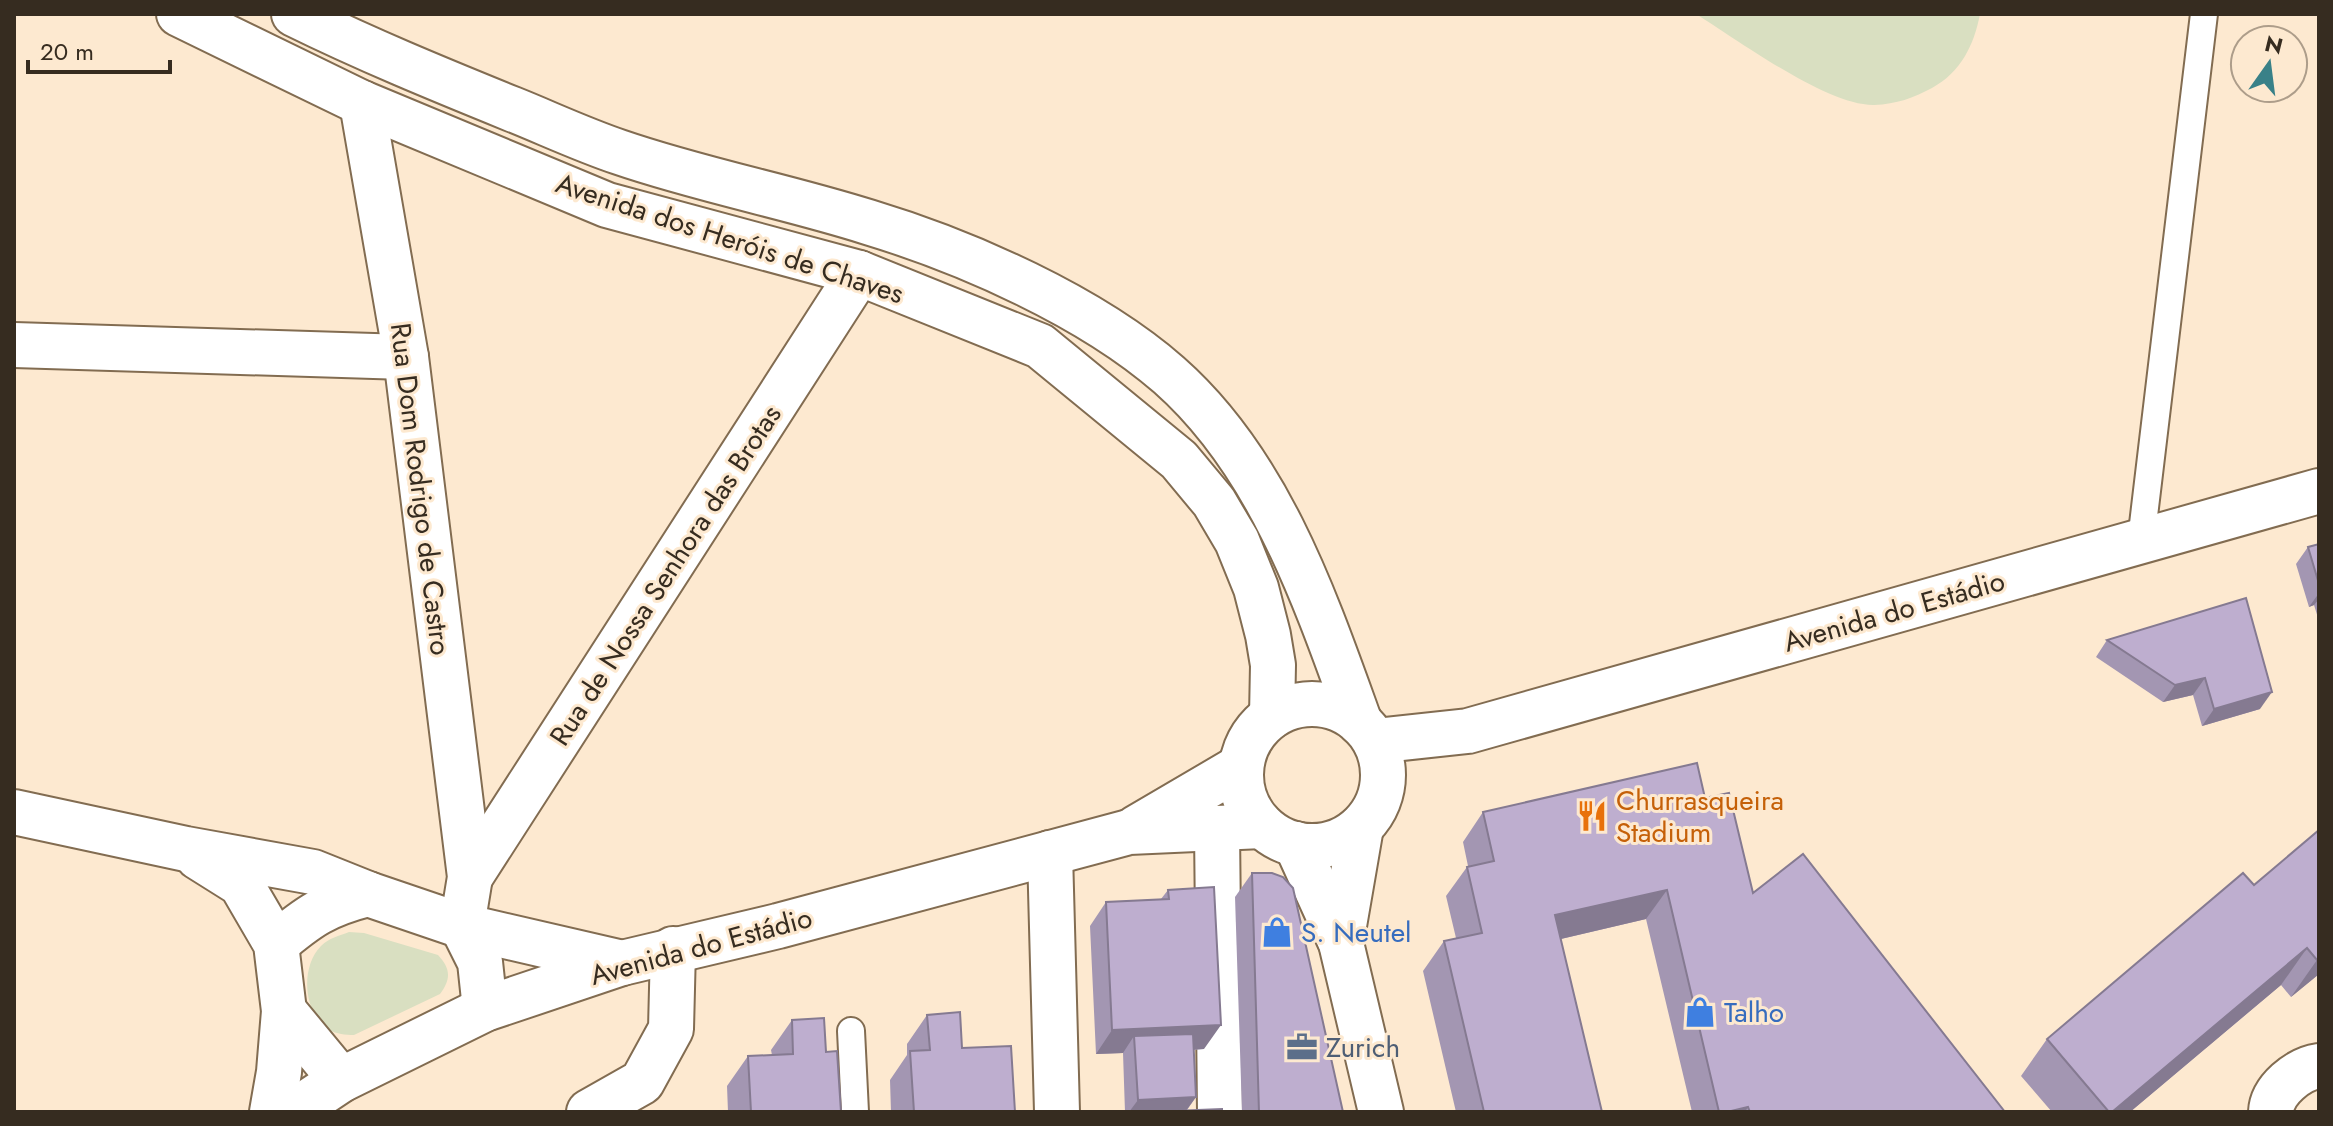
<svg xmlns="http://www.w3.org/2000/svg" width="2333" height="1126" font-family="Jost,sans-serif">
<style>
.green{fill:#d9dfc1}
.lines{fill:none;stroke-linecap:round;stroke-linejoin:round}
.lane-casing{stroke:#826c51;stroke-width:30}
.street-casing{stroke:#826c51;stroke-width:48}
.secondary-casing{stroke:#826c51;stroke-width:48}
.lane{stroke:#fff;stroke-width:26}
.street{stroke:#fff;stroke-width:44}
.secondary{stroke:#fff;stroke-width:44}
.wall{fill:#a396b2}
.shaded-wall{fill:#857a91}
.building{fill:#beaecf;stroke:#857a91;stroke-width:2}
.labels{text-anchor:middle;stroke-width:6;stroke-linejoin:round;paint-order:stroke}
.street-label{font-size:28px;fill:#362c20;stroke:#fde9d0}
.food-label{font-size:28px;fill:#c56008;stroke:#fde9d0;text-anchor:start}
.shop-label{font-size:28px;fill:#366cbe;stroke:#fde9d0;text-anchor:start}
.service-label{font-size:28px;fill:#4e5e75;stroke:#fde9d0;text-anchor:start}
</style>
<rect width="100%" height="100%" fill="#fde9d0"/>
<!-- green -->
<g class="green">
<path d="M1696,14H1980C1974,45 1961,72 1932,88C1913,98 1897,104 1874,105C1827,106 1738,40 1696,14Z"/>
<path d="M349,932L364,933L438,955C451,969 451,979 440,994L354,1035C345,1035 337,1034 329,1030C303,1014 300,967 321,946C329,938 339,936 349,932Z"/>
</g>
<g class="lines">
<defs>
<g id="lane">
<polyline points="2141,541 2204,14"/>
<polyline points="851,1031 855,1112"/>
</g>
<g id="street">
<polyline points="362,103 406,357 470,877 462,926 480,962 485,1009"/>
<polyline points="14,345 406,357"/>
<polyline points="14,812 186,849 313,872 368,894 462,926 622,963"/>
<polyline points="1217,829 1220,1112"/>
<polyline points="1296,844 1341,943 1381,1112"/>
<polyline points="1050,853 1057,1112"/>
<polyline points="198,857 241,884 276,944 284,1011 279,1072 272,1112"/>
<polyline points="470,877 859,273"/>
<polyline points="1341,943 1361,827"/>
<path d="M276,944C309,916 325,905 368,894"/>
<polyline points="284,1011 341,1080"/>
<polyline points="589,1112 642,1082 671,1029 673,949"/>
<path d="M2271,1112C2272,1090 2298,1069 2319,1066"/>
</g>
<g id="secondary">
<polyline points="179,14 362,103 607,205 859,273 1040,346 1179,460 1214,502 1237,541 1256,588 1268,635 1273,665 1272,716"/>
<path d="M294,14C365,49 438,79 512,109C547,123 583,140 619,152C700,180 786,196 868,222C967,252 1090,306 1169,375C1270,464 1316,601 1360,723"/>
<circle cx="1312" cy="775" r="71"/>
<polyline points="1375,741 1468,731 2319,491"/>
<polyline points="1136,828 1240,767"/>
<polyline points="293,1112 341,1080 485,1009 622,963 778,926 1129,832 1262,826"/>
</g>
</defs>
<!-- lane casing -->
<use href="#lane" class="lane-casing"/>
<!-- street casing -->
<use href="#street" class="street-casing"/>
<!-- secondary casing -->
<use href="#secondary" class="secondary-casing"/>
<!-- lane -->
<use href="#lane" class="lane"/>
<!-- street -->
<use href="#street" class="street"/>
<!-- secondary -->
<use href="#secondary" class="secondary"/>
</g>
<!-- wall -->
<g class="wall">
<polygon points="2319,544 2319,621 2314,605 2309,607 2296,564 2308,547"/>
<polygon points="2246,598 2260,709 2202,726 2193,695 2163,702 2096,657 2107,640"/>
<polygon points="1705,798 1753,893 2005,1112 1692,1112 1646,919 1561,939 1602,1112 1456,1112 1423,971 1444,941 1456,938 1446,896 1467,867 1468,866 1463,842 1483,812"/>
<polygon points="2319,830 2319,974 2291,997 2281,985 2130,1112 2052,1112 2021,1076 2047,1039 2254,885"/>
<polygon points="1252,873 1343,1112 1242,1112 1235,897"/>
<polygon points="1168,890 1204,1049 1193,1050 1196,1097 1187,1110 1222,1112 1125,1112 1123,1053 1096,1054 1090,926 1106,902 1161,899"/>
<polygon points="927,1015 962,1048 1015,1112 891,1112 890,1080 907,1055 907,1044"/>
<polygon points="792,1020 826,1052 841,1112 728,1112 727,1086 748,1056 772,1055 771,1050"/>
</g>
<!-- shaded-wall -->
<g class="shaded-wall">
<polygon points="2319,593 2319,599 2314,605 2309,607"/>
<polygon points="2205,678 2193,695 2163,702 2175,685"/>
<polygon points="2272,692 2260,709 2202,726 2214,709"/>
<polygon points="1667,890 1646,919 1535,945 1555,915"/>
<polygon points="2307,948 2281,985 2130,1112 2112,1112"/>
<polygon points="2319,958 2319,974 2291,997 2317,960"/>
<polygon points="1221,1025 1204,1049 1135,1052 1134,1036 1123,1053 1096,1054 1112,1030"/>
<polygon points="1196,1097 1185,1112 1129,1112 1138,1100"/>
<polygon points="1748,1107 1745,1112 1727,1112"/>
</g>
<!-- building -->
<g class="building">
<polygon points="2319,544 2319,584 2308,547"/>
<polygon points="2246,598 2272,692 2214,709 2205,678 2175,685 2107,640"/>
<polygon points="1697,763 1705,798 1729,793 1753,893 1803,854 2005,1112 1750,1112 1748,1107 1727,1112 1719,1112 1667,890 1555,915 1602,1112 1484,1112 1444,941 1482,933 1467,867 1494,861 1483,812"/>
<polygon points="2319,830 2319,958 2317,960 2307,948 2112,1112 2109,1112 2047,1039 2243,873 2254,885"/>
<polygon points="1252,873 1272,873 1283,877 1293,888 1343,1112 1259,1112"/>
<polygon points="1214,887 1221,1025 1112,1030 1106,902 1169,899 1168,890"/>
<polygon points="960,1012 962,1048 1011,1046 1015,1112 914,1112 910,1051 930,1050 927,1015"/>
<polygon points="824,1018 826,1052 837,1051 841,1112 751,1112 748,1056 793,1054 792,1020"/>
<polygon points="1193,1034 1196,1097 1138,1100 1134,1036"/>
<polygon points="1222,1109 1222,1112 1146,1112"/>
</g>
<!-- icons -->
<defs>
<symbol id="restaurant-bare" viewBox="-9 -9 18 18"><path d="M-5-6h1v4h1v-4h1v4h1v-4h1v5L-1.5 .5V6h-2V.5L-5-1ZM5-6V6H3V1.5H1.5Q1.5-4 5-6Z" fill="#e8710a" stroke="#fde9d0" stroke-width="2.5" paint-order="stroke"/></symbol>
<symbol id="shop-bare" viewBox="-9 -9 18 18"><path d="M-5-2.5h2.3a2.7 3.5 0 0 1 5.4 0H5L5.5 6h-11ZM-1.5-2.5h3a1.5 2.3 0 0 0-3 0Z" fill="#3f7fe0" stroke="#fde9d0" stroke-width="2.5" paint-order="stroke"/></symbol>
<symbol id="office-bare" viewBox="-9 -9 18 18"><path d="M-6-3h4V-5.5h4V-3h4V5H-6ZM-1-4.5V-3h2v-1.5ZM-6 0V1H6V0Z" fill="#5c6f8a" stroke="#fde9d0" stroke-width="2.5" paint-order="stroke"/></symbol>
</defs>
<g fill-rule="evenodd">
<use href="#restaurant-bare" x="1570" y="794" width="44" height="44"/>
<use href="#shop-bare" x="1255" y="910" width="44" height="44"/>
<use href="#shop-bare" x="1678" y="990" width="44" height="44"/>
<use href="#office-bare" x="1280" y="1025" width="44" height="44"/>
</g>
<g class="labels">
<!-- street labels -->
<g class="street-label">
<text transform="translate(730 238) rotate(18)" y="10">Avenida dos Heróis de Chaves</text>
<text transform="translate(421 489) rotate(83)" y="10">Rua Dom Rodrigo de Castro</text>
<text transform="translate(665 575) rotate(-57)" y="10">Rua de Nossa Senhora das Brotas</text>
<text transform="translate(1894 611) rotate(-16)" y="10">Avenida do Estádio</text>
<text transform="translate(701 946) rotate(-15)" y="10">Avenida do Estádio</text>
</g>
<!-- food labels -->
<g class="food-label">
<text x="1616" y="810">Churrasqueira<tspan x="1616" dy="32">Stadium</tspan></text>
</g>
<!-- shop labels -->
<g class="shop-label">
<text x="1301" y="942">S. Neutel</text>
<text x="1724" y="1022">Talho</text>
</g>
<!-- service labels -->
<g class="service-label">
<text x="1326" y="1057">Zurich</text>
</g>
</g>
<!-- border -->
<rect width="2333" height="1126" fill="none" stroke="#362c20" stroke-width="32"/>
<!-- north arrow -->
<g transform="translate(2269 64) rotate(14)"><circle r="38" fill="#fde9d0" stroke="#ad9d8a" stroke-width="2"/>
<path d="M0-6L14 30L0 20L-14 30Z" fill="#398188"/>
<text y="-12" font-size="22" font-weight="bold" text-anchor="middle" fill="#362c20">N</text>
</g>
<!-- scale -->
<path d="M28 60v12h142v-12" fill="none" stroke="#362c20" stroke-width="4"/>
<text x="40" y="60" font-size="24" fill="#362c20" stroke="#fde9d0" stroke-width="6" paint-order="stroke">20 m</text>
</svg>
